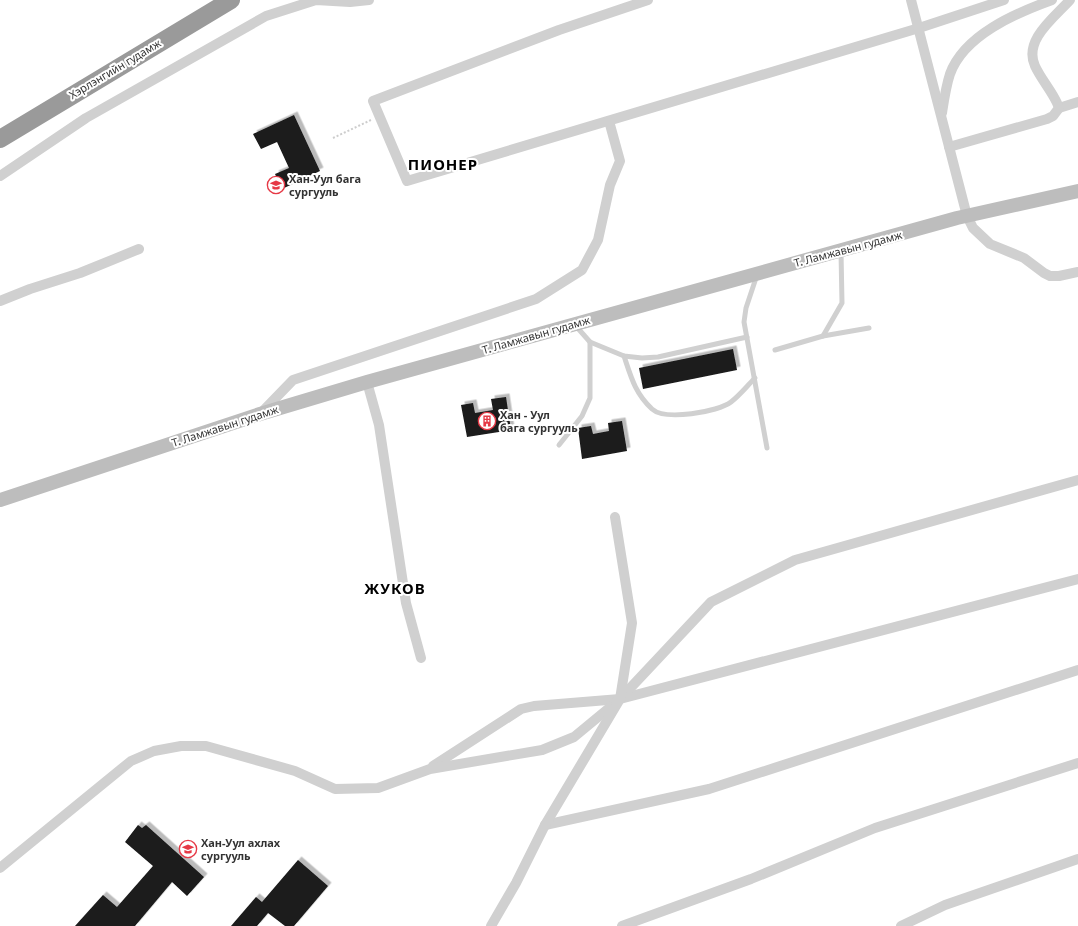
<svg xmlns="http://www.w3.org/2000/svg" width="1078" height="926" font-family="'Noto Sans',sans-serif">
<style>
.building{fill:#1a1a1a;filter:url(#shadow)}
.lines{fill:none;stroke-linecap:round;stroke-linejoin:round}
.path{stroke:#cdcdcd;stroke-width:2;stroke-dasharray:2 2;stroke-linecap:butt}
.lane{stroke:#d0d0d0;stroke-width:5}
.street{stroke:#d0d0d0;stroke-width:10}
.secondary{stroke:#bdbdbd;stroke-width:14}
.highway{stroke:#9a9a9a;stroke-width:18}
.labels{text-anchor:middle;stroke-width:4;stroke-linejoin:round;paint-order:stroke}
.street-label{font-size:11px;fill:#333;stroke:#fff}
.poi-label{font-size:11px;font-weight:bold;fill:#333;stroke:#fff;text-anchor:start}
.district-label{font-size:15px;font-weight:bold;letter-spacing:1px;fill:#000;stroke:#fff}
</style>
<defs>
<filter id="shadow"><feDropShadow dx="3.5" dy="-3.5" stdDeviation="0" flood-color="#0004"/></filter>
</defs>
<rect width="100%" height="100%" fill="#fff"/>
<!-- building -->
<g class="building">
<polygon points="294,115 320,171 282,189 275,174 289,168 277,142 261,149 253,134"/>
<polygon points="733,349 737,370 643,389 639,368"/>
<polygon points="506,397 511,430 467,437 461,405 473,403 475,413 493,410 491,399"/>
<polygon points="622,421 627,451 582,459 578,428 591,426 593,434 609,431 608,423"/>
<polygon points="138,825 142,828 146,825 204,877 187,896 172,882 135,926 75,926 103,895 117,907 153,866 125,842"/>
<polygon points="298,860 328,886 294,926 285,926 268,913 257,926 231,926 256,897 262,902"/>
</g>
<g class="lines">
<!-- path -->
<polyline class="path" points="333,138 371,120"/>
<!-- lane -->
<g class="lane">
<polyline points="757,275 746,308 744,322 767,448"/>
<polyline points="575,325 590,342 624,356 642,358 658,357 747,337"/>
<polyline points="823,336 842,303 841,252"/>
<polyline points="775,350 823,336 869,328"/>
<path d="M624,356C631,377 635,393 652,409C665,421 718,412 731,402C740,395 747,386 755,378"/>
<polyline points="559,445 582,416 590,398 590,342"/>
</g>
<!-- street -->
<g class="street">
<polyline points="648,0 559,30 373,101 407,181 919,28 1004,0"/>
<polyline points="911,0 967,216 973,228 990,244 1024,258 1044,273 1050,276 1059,276 1078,272"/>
<polyline points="1059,108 1078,102"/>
<path d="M942,113C944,100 946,86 950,74C964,35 1016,13 1052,0"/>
<path d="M949,147L1047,119L1053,116L1059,108L1057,103C1051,90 1041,79 1035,66C1023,40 1055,17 1070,0"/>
<polyline points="0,176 86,118 266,16 316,0 350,2 369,0"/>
<polyline points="0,301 30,289 80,273 139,249"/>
<polyline points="367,382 379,425 406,603 421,658"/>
<polyline points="262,412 293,380 536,299 582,270 598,240 610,185 620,161 609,121"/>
<polyline points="433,766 521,709 534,706 620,699 1078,579"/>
<polyline points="545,825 709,789 1078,670"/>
<polyline points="0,868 131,761 154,751 181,746 206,746 295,771 335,789 378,788 430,769 542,750 574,737 620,699 711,602 795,560 1078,480"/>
<polyline points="491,926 516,883 545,825 620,699 632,623 615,517"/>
<polyline points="622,926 751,879 875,828 1078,763"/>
<polyline points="901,926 945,905 1078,859"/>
</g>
<!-- secondary -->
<polyline class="secondary" points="0,500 260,414 367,382 957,218 1078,191"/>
<!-- highway -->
<polyline class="highway" points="0,139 231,0"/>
</g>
<!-- icons -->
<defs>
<symbol id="school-ring" viewBox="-11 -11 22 22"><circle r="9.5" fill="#fff" stroke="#e63946" stroke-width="1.5"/><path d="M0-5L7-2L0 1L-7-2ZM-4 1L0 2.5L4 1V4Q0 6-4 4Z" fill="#e63946"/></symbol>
<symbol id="building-ring" viewBox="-11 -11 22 22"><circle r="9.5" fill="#fff" stroke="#e63946" stroke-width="1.5"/><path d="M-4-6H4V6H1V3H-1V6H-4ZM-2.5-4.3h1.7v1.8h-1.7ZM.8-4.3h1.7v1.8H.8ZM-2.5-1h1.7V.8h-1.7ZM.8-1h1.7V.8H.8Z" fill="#e63946"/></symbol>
</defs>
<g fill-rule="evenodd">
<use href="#school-ring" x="266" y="175" width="20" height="20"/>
<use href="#building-ring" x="477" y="411" width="20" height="20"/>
<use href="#school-ring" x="178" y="839" width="20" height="20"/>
</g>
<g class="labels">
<!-- street labels -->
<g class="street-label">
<text transform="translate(115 69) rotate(-31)" y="4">Хэрлэнгийн гудамж</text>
<text transform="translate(848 249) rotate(-15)" y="4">Т. Ламжавын гудамж</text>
<text transform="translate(536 335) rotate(-16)" y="4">Т. Ламжавын гудамж</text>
<text transform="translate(225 426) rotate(-18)" y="4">Т. Ламжавын гудамж</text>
</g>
<!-- poi labels -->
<g class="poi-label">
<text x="289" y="183">Хан-Уул бага<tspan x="289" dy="13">сургууль</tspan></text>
<text x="500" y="419">Хан - Уул<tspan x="500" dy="13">бага сургууль</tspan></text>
<text x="201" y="847">Хан-Уул ахлах<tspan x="201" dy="13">сургууль</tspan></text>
</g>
<!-- district labels -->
<g class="district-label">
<text x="443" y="170">ПИОНЕР</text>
<text x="395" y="594">ЖУКОВ</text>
</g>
</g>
</svg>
